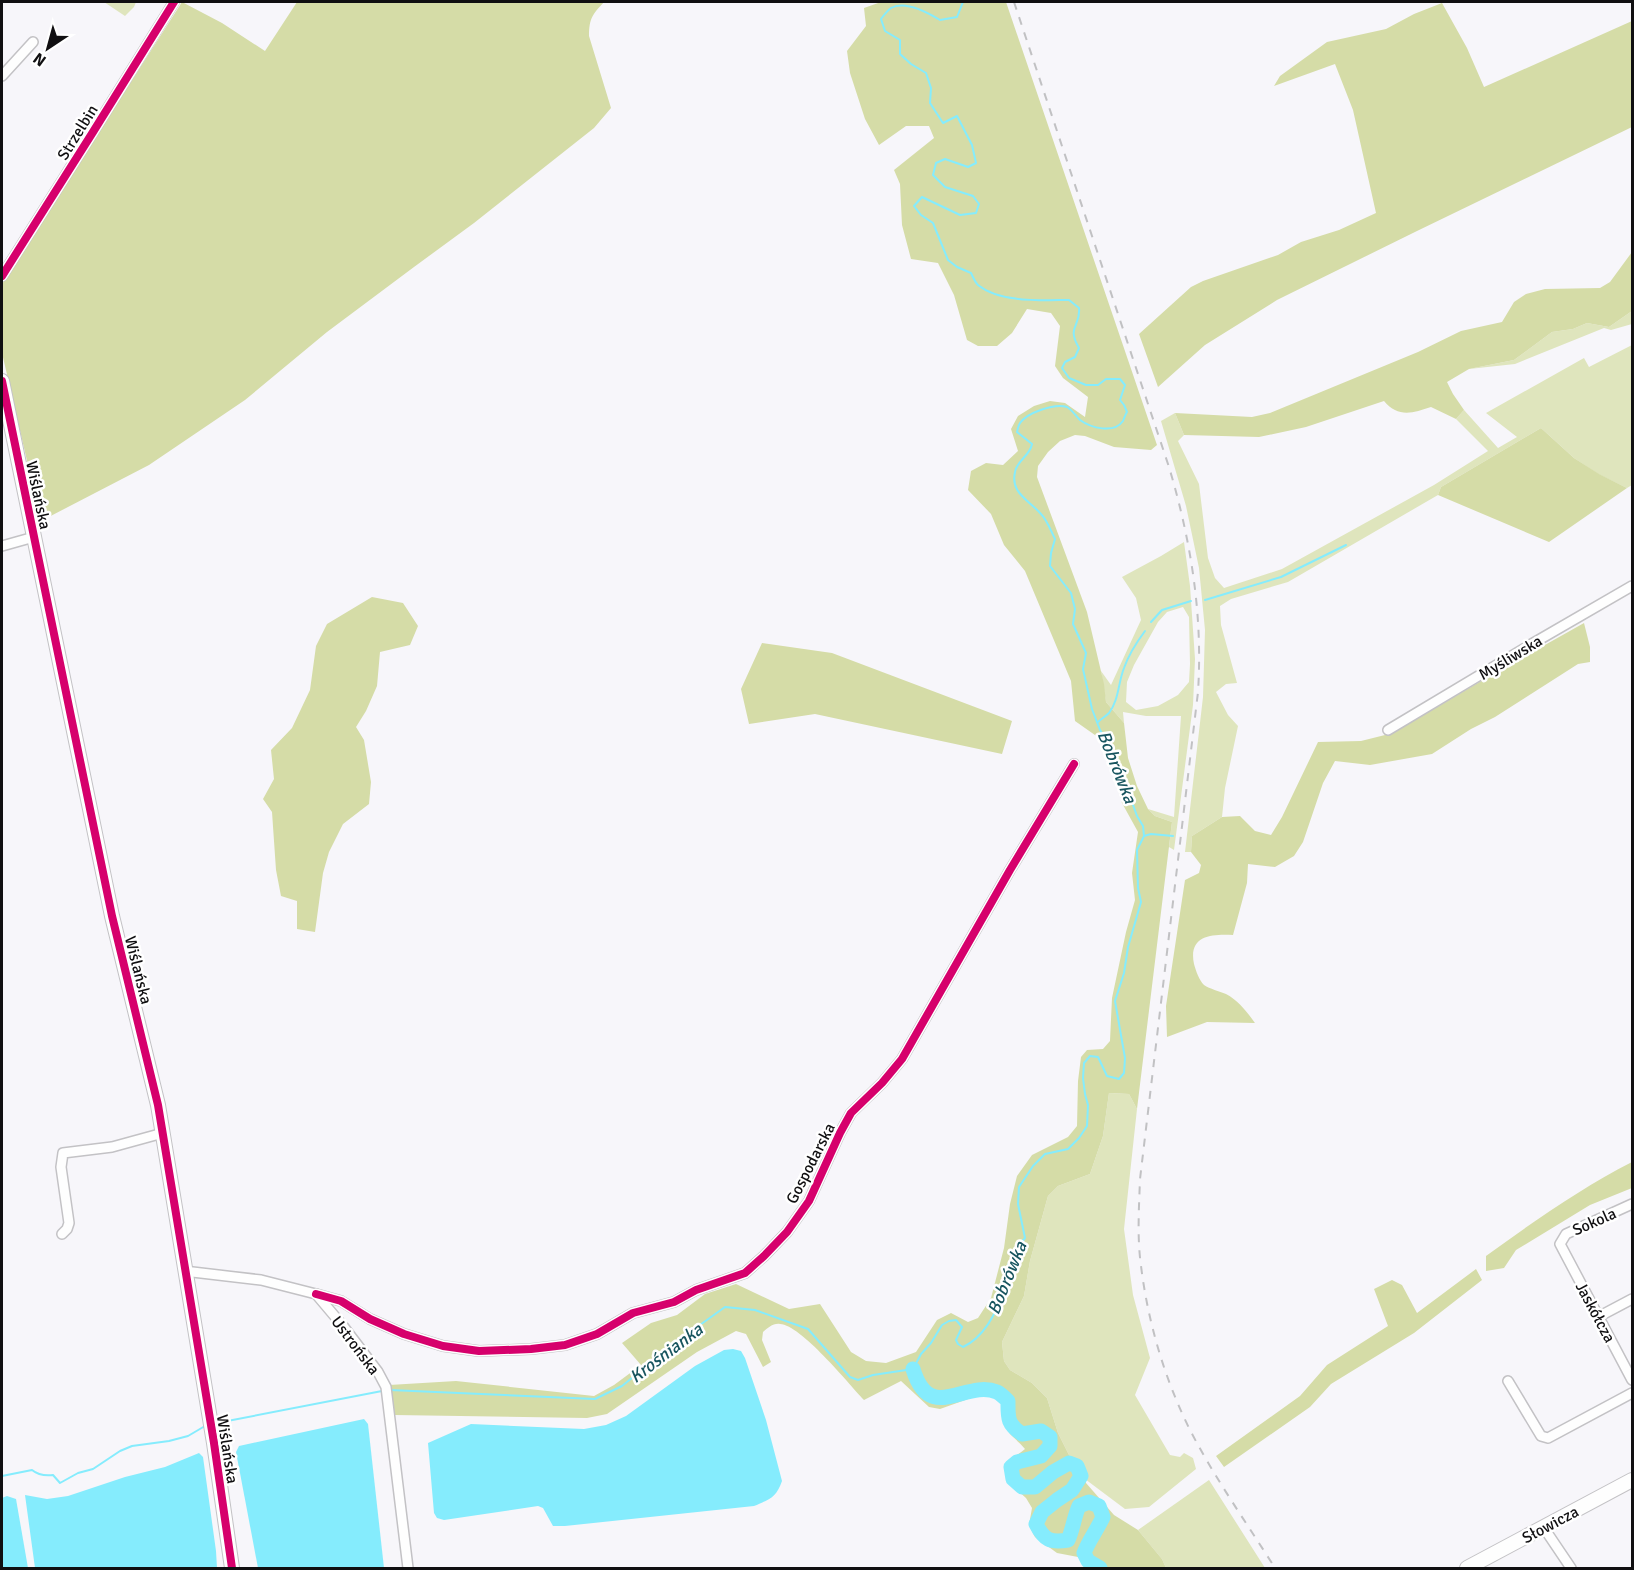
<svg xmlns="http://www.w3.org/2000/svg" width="1634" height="1570" font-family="Signika,sans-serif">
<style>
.green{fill:#dfe5bd;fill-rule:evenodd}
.forest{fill:#d5dca7}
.water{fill:#85ecfd}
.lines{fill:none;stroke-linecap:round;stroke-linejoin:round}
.stream{stroke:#85ecfd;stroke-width:2}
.river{stroke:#85ecfd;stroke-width:15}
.street-casing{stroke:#c3c2c5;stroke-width:12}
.secondary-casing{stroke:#c3c2c5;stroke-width:16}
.street{stroke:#fefefe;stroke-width:9}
.secondary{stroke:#fefefe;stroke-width:14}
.rail{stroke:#c1c1c3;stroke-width:2;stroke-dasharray:8 8;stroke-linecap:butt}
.cycleway-casing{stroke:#fff;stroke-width:11}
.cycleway{stroke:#d6006c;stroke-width:8}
.labels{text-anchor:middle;stroke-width:5;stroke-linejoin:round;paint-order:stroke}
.street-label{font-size:16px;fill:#100f11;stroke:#fff}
.water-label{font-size:18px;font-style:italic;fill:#18555f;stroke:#fff}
</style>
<rect width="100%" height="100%" fill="#f7f6fa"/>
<!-- green -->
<g class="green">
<polygon points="104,2 136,2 134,7 125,16"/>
<polygon points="1632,311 1632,324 1611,330 1604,328 1515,364 1469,369 1514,360 1552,332 1573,329 1587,323 1609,327"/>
<polygon points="1632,345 1632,485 1627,488 1598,474 1574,458 1541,428 1441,487 1438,495 1288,582 1231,599 1220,606 1221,625 1237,683 1226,684 1216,692 1228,715 1238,726 1225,788 1222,817 1192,836 1191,852 1185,852 1203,697 1205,630 1199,568 1186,506 1161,421 1175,413 1184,435 1178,441 1199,484 1208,558 1215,578 1224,588 1282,569 1434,485 1488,451 1456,419 1464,410 1498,448 1517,437 1486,413 1584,358 1589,367"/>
<path d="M1184,542L1190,586L1195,659L1193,705L1174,850L1169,847L1172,822L1155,816L1148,809L1174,817L1181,716H1146L1123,712L1124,723L1106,702L1101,671L1111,685L1141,620L1136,598L1122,577L1161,556ZM1183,607L1189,617L1190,664L1189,682L1178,695L1158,706L1136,710L1126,702L1127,682L1134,665L1158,622L1167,612Z"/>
<polygon points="1109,1093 1129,1094 1137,1109 1124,1229 1133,1295 1150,1358 1135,1395 1170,1455 1180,1457 1184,1453 1193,1458 1196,1469 1149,1507 1125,1509 1085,1479 1083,1466 1069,1455 1058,1433 1047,1398 1032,1383 1010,1370 1004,1361 1002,1342 1024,1296 1030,1261 1048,1196 1058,1186 1090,1174 1103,1136"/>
<polygon points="1209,1480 1265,1568 1166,1568 1162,1559 1138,1530"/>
</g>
<!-- forest -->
<g class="forest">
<path d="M182,2L222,23L265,51L297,2H604C593,14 589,18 589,36L611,108L594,128L474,223L414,267L327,332L245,400L149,465L41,521L2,353V284Z"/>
<path d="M881,2H1006L1157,445L1151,450L1114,447L1085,436L1075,435L1060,441L1048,452L1038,466L1037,477L1087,612L1104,684L1106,702L1124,723L1128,758L1137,786L1148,809L1155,816L1172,822L1137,1109L1129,1094L1109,1093L1103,1136L1090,1174L1058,1186L1048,1196L1030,1261L1024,1296L1002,1342L1004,1361L1010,1370L1032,1383L1047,1398L1058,1433L1069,1455L1083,1466L1086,1483L1114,1515L1138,1530L1162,1559L1166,1568H1091L1078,1557L1057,1553L1035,1537L1029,1525L1032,1508L1026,1498L1006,1480C1005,1462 1012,1459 1025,1449C1020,1443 1015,1439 1010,1434C1004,1425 1005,1414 1004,1403L996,1397L985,1393L940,1409L929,1407L901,1381L864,1400C848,1383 801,1325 780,1324C773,1323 768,1328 763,1332L762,1340L771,1362L763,1367L746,1334L736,1331L697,1352L607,1414L587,1418L394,1415L389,1385L456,1381L594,1396L614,1385L641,1365L622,1343L651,1323L677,1315L705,1294L736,1284L789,1309L820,1304L851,1352L866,1361L886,1363L916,1352L937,1320L951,1313L968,1322L978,1318L991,1298L1004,1248L1010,1204L1017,1176L1032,1155L1068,1137L1077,1126L1078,1081L1081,1057L1087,1050L1103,1049L1110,1041L1112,998L1126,932L1135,900L1132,873L1138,832L1122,803L1119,790L1102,740L1075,721L1071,681L1025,571L1004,545L991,514L968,490L971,471L986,463L1003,465L1018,451L1011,429L1018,416L1034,406L1050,401L1065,403L1085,417L1088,397L1063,378L1055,366L1060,326L1051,313L1027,309L1012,333L997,346H978L967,340L954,295L938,263L911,259L902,225L900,184L894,170L934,138L929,126H906L879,145L865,119L850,73L847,51L866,26L864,8Z"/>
<polygon points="1442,3 1467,48 1484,87 1632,21 1632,127 1417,231 1277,300 1205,345 1158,387 1139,334 1191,287 1203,281 1278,255 1301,242 1339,230 1376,213 1353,110 1335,64 1274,86 1280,76 1327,42 1386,29 1414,14"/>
<path d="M1632,252V311L1609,327L1587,323L1573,329L1552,332L1514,360L1469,369L1447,382L1453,394L1464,410L1456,419L1431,407C1413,413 1398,418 1384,401L1306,427L1259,437L1184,435L1175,413L1252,417L1270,413L1418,352L1461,331L1502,322L1514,302L1526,294L1545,289L1600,288L1610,282Z"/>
<polygon points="1541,428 1574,458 1599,474 1627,488 1549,542 1438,495 1441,487"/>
<polygon points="372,597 403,603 418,626 410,645 380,652 377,686 366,711 356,727 364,740 371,782 369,804 343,824 329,852 323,873 315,932 297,929 297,901 281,896 276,870 272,812 263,799 274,779 271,750 292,728 310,690 316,646 327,624"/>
<path d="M1584,623L1590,647V662L1578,664L1495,717L1471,729L1432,754L1370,765L1335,761L1323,783L1303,842L1294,856L1275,867L1248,864L1247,883L1233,935C1212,934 1188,935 1194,964C1196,971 1199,980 1204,985C1210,989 1219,991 1226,994C1239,1001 1247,1012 1255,1023L1207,1022L1167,1037L1166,1006L1185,880L1199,873L1201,865L1191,852L1192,836L1222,817L1240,816L1255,831L1271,835L1282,817L1318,742L1361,741L1393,733L1488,677Z"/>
<polygon points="762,643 832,653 1012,721 1002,754 815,714 749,724 741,689"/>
<path d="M1632,1162V1188L1590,1205L1516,1250L1504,1268L1486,1271V1256C1533,1222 1581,1188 1632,1162Z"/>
<polygon points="1476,1269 1482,1280 1414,1333 1331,1384 1310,1407 1224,1467 1216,1456 1300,1396 1327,1365 1388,1326 1374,1289 1392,1280 1402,1285 1417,1313"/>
</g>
<!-- water -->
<g class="water">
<path d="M733,1349L741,1351L745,1358L766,1420L782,1481C776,1498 770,1499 754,1506L565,1526H553L543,1508L538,1506L444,1520L437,1518L434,1513L428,1443L471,1424L584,1429L606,1425L626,1416L695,1366L724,1350Z"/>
<polygon points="364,1419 368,1424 384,1568 258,1568 236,1452 239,1446"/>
<polygon points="199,1453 203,1457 216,1551 217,1568 35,1568 25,1495 47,1499 68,1496 125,1477 165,1467"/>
<polygon points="7,1496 16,1499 28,1568 2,1568 2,1498"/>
</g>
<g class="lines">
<!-- stream -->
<g class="stream">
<polyline points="1205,600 1281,577 1346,545"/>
<polyline points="1151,622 1162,610 1191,601"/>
<path d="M1098,722C1101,719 1106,716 1109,713C1119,700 1118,683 1124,668C1129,654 1136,643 1145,631"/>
<polyline points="1144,836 1151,834 1173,836"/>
<path d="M390,1390L595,1399L622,1386L679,1340L725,1307L755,1310L808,1329L850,1377L858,1380L873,1375L913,1369L921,1354L931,1343L942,1325L949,1321L956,1320L962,1327L956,1340L958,1344L963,1347C983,1338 996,1314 1002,1294C1004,1287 1003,1278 1006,1271C1010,1259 1017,1247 1025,1238L1018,1204L1019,1187L1033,1166L1045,1154L1068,1149L1079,1138L1087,1126L1088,1105L1085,1094L1083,1078L1084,1063L1090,1056L1098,1057L1107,1076L1119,1079L1124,1073L1125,1058L1115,1001L1124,973L1128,947L1141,902L1138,888L1137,850L1144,836L1143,826L1137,816L1114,752L1100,730L1092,709L1083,669L1086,653L1073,624L1075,609L1071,593L1050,566L1051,553L1055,539C1051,531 1047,520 1041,514C1029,500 1010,493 1015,472C1017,460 1030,456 1032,444L1017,432C1018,429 1018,426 1020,423C1027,413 1054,403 1067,407C1072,410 1076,416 1080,420C1091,428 1114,434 1123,421C1123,421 1126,413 1127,412L1124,405L1120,400L1125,385L1120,379H1106L1098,385H1086L1069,378L1062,368L1065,362L1075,357L1079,348C1066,326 1081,327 1079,308L1069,300C1042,300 1000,303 978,285C975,282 973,277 971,273L957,267L948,260L933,223L921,215L914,206L922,197L960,215L976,213L979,204L973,196L945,187L933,175L936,163L945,159L968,167L976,163L972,145L957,116L943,123L930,103L931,88L926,73L911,64L900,54V40L885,31L881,19C884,15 887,11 891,8C905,0 927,12 940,20L957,17L963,2"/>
<polyline points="217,1423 382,1391"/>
<path d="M2,1476L32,1470C38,1475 44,1476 53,1475L60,1483L78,1473L93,1469L120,1451L132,1446L169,1441L188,1436L205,1426"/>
</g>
<!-- river -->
<path class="river" d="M913,1369C930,1425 965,1379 997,1392C1001,1394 1005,1398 1008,1401C1008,1418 1007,1424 1022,1434L1041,1431L1050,1437V1446L1041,1456L1017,1462L1011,1467L1013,1479L1022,1487H1035L1053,1472L1069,1463L1077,1466L1081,1476L1072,1490L1057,1500L1042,1512L1036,1524C1044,1540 1050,1543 1068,1540C1073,1529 1074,1517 1079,1506L1089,1502L1099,1506L1103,1517C1097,1530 1089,1540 1084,1553L1088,1561L1100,1568"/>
<defs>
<g id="street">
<polyline points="2,76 33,42"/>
<polyline points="2,276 93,132 174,2"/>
<polyline points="2,546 34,537"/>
<polyline points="1388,730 1530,645 1632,586"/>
<polyline points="1632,1204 1566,1234 1560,1244 1632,1380"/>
<polyline points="62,1234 67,1229 69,1223 61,1167 63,1153 112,1147 163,1133"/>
<polyline points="184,1271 261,1280 316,1294 343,1326 378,1372 386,1387 408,1568"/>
<polyline points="316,1294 341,1301 370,1319 404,1334 443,1346 479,1351 531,1349 565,1345 597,1334 633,1313 674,1302 696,1290 745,1273 764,1256 787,1232 809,1201 840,1133 851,1113 882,1083 902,1059 1010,870 1074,764"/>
<polyline points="1598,1317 1632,1299"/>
<polyline points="1508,1381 1541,1436 1548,1438 1632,1393"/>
<polyline points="1544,1528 1571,1568"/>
</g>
<g id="secondary">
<polyline points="2,381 112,916 158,1105 214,1443 232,1568"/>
<polyline points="1467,1568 1632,1480"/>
</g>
</defs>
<!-- street casing -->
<use href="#street" class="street-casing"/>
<!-- secondary casing -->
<use href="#secondary" class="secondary-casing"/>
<!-- street -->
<use href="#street" class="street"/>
<!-- secondary -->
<use href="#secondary" class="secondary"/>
<!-- rail -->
<path class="rail" d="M1014,2L1169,467C1191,541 1203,615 1198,692L1140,1179C1139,1208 1137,1237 1141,1266C1148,1322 1164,1377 1189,1428C1214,1477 1246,1522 1275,1568"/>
<defs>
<g id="cycleway">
<polyline points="2,276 93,132 174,2"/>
<polyline points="2,381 112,916 158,1105 214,1443 232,1568"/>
<polyline points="316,1294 341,1301 370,1319 404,1334 443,1346 479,1351 531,1349 565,1345 597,1334 633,1313 674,1302 696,1290 745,1273 764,1256 787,1232 809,1201 840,1133 851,1113 882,1083 902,1059 1010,870 1074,764"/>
</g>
</defs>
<!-- cycleway casing -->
<use href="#cycleway" class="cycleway-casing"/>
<!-- cycleway -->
<use href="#cycleway" class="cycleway"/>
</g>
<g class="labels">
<!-- street labels -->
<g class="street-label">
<text transform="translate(77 132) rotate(-58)" y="6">Strzelbin</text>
<text transform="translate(39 495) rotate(78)" y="6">Wiślańska</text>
<text transform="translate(1510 657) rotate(-31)" y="6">Myśliwska</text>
<text transform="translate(139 970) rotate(76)" y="6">Wiślańska</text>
<text transform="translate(810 1163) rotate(-63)" y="6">Gospodarska</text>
<text transform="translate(1594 1221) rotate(-24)" y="6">Sokola</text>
<text transform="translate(1596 1312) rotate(62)" y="6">Jaskółcza</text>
<text transform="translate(356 1345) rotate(53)" y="6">Ustrońska</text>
<text transform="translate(228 1449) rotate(81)" y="6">Wiślańska</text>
<text transform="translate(1550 1524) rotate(-28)" y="6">Słowicza</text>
</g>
<!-- water labels -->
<g class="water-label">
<text transform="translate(1117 767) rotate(68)" y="6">Bobrówka</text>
<text transform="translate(1007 1278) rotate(-68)" y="6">Bobrówka</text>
<text transform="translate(666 1353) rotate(-37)" y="6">Krośnianka</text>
</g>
</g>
<!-- border -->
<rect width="1634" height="1570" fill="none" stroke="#100f11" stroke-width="6"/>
<!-- north arrow -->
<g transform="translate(48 48) rotate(216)" stroke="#ffffff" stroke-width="4.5" paint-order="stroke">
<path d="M0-4.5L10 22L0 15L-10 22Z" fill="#100f11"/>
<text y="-9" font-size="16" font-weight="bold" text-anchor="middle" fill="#100f11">N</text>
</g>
</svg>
